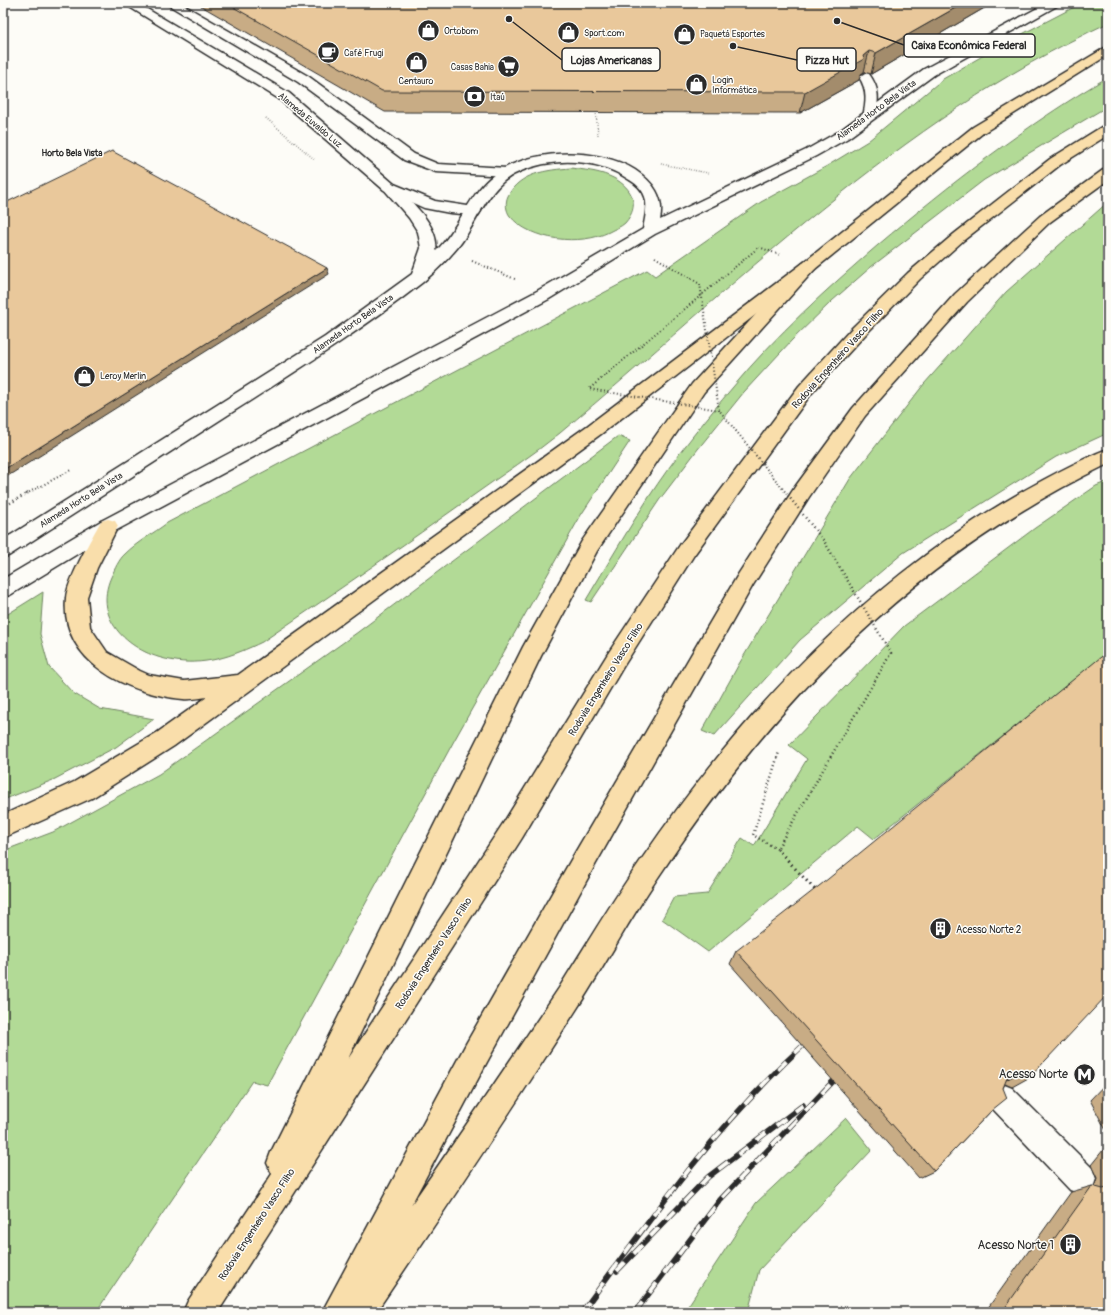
<svg xmlns="http://www.w3.org/2000/svg" width="1111" height="1315" font-family="Pangolin,sans-serif">
<style>
.green{fill:#b2da96;stroke:#6e8260}
.lines{fill:none;stroke-linecap:round;stroke-linejoin:round}
.service-casing{stroke:#2b2b2b;stroke-width:3}
.pedestrian-casing{stroke:#2b2b2b;stroke-width:3}
.minor-casing{stroke:#2b2b2b;stroke-width:3}
.tertiary-casing{stroke:#2b2b2b;stroke-width:3}
.secondary-casing{stroke:#2b2b2b;stroke-width:3}
.primary-casing{stroke:#2b2b2b;stroke-width:3}
.motorway-casing{stroke:#2b2b2b;stroke-width:3}
.path-far2{stroke:#2b2b2b;stroke-width:1.5;stroke-dasharray:0.5 2;stroke-linecap:butt}
.path-far1{stroke:#2b2b2b;stroke-width:2;stroke-dasharray:1 2.5;stroke-linecap:butt}
.path{stroke:#2b2b2b;stroke-width:2.5;stroke-dasharray:1 3;stroke-linecap:butt}
.service{fill:#fdfcf7;fill-rule:evenodd}
.pedestrian{fill:#fdfcf7;fill-rule:evenodd}
.minor{fill:#fdfcf7;fill-rule:evenodd}
.tertiary{fill:#fdfcf7;fill-rule:evenodd}
.secondary{fill:#fdfcf7;fill-rule:evenodd}
.primary{fill:#f9deab;fill-rule:evenodd}
.motorway{fill:#f9deab;fill-rule:evenodd}
.rail-casing{stroke:#2b2b2b;stroke-width:5.5}
.rail{stroke:#fdfcf7;stroke-width:4;stroke-dasharray:12;stroke-linecap:butt}
.path-bridge-far2{stroke:#2b2b2b;stroke-width:2;stroke-dasharray:1 2.5;stroke-linecap:butt}
.path-bridge-far1{stroke:#2b2b2b;stroke-width:2.5;stroke-dasharray:1 3;stroke-linecap:butt}
.path-bridge{stroke:#2b2b2b;stroke-width:3;stroke-dasharray:1.5 4;stroke-linecap:butt}
.wall{fill:#c8ac85;stroke:#2b2b2b}
.shaded-wall{fill:#a38c6c;stroke:#2b2b2b}
.building{fill:#e9c89b;stroke:#2b2b2b}
.labels{text-anchor:middle;stroke-width:3;stroke-linejoin:round;paint-order:stroke}
.far-poi-label{font-size:9px;fill:#2b2b2b;stroke:#fdfcf7;text-anchor:start}
.far-street-label{font-size:9px;fill:#2b2b2b;stroke:#fdfcf7}
.far-neighbourhood-label{font-size:9px;font-weight:bold;fill:#2b2b2b;stroke:#fdfcf7}
.street-label{font-size:10px;fill:#2b2b2b;stroke:#fdfcf7}
.poi-label{font-size:10px;fill:#2b2b2b;stroke:#fdfcf7;text-anchor:start}
.near-poi-label{font-size:12px;fill:#2b2b2b;stroke:#fdfcf7;text-anchor:end}
.leader{fill:none;stroke:#2b2b2b;stroke-width:1.5}
.callout-dot{fill:#2b2b2b;stroke:#fdfcf7;stroke-width:1.5}
.callout{fill:#fdfcf7;stroke:#2b2b2b;stroke-width:1.5}
.callout-label{font-size:11px;text-anchor:middle;font-weight:bold;fill:#2b2b2b}
</style>
<rect width="100%" height="100%" fill="#fdfcf7"/>
<filter id="ink" filterUnits="userSpaceOnUse"><feTurbulence type="fractalNoise" baseFrequency=".025" numOctaves="2"/><feDisplacementMap in="SourceGraphic" scale="8" xChannelSelector="R" yChannelSelector="G"/><feConvolveMatrix kernelMatrix="1 2 1 2 8 2 1 2 1" color-interpolation-filters="sRGB"/></filter>
<g filter="url(#ink)">
<!-- green -->
<g class="green">
<path d="M1082,3H1108V23C899,120 734,287 560,433C533,455 503,474 474,495C404,545 333,594 262,642C233,656 203,667 170,660C131,653 92,620 111,577C115,569 119,559 125,554C137,542 154,533 167,523L647,270L655,276L761,202L827,166L868,141L943,79L1003,44Z"/>
<path d="M1108,77V106L984,180L871,267L832,301L792,340L744,392L698,449L660,499L591,602L586,600C607,565 627,531 649,497C672,461 705,420 733,387C776,335 827,289 878,245C950,184 1026,125 1108,77Z"/>
<path d="M571,168C584,170 597,171 609,176C631,185 642,204 625,223C621,227 614,229 609,232C581,246 530,241 510,216C506,211 505,202 508,196C519,173 547,170 571,168Z"/>
<polygon points="1108,202 1108,433 1056,457 903,553 800,640 714,736 702,731 739,664 850,479 924,384 1006,292"/>
<polygon points="618,436 630,441 581,515 455,739 267,1085 252,1081 96,1312 3,1312 3,851 53,832 159,774 358,632"/>
<polygon points="1108,481 1108,657 1091,666 874,839 858,826 708,952 662,919 674,897 707,894 742,838 754,846 807,759 789,745 904,626 1035,528 1096,486"/>
<polygon points="43,592 40,634 49,667 73,693 100,709 154,719 116,747 53,780 3,800 3,617"/>
<polygon points="846,1118 872,1150 759,1270 748,1312 684,1312 756,1203"/>
</g>
<g class="lines">
<defs>
<path id="service" d="M865,73L869,74C880,89 879,100 875,117L869,121L863,117C866,102 868,91 859,77Z"/>
<polygon id="pedestrian" points="1002,1084 1012,1088 1092,1168 1096,1179 1092,1190 1081,1194 1070,1190 992,1108 988,1098 992,1088"/>
<g id="minor">
<polygon points="123,3 137,3 289,93 394,184 435,201 474,207 479,208 481,211 479,214 474,215 450,213 424,208 384,190 279,99"/>
<polygon points="165,3 180,3 308,76 414,154 438,164 507,168 512,169 514,172 512,175 507,176 436,172 404,160 298,82"/>
</g>
<path id="tertiary" d="M1047,3H1062L934,75L848,138L816,156L655,234L549,299L115,531L10,595L3,597V579L101,521L537,291L643,229C645,218 648,207 645,197C642,188 635,183 628,179C596,158 553,157 519,172C487,185 478,223 458,247C448,259 435,272 423,282C363,329 298,370 234,411C159,459 85,507 10,555L3,558V540L325,337L412,274L421,248L418,232L409,218L382,187L384,184H394C410,201 440,225 436,251C458,230 468,197 490,178C525,148 597,146 635,170C653,182 665,197 660,220L806,150L838,132L924,69Z"/>
<polygon id="secondary" points="18,533 25,536 28,541 25,546 3,554 3,538"/>
<path id="primary" d="M1108,46V55L983,133L815,269L601,434L174,746L92,798L3,838V815L74,782L158,732L207,697C199,698 190,700 183,699C128,694 60,662 66,598C67,581 92,537 101,521L108,519L115,521L118,526L97,568L87,597L90,627L107,652L140,671L149,675L184,681L238,675L587,426L803,263L973,127Z"/>
<g id="motorway">
<polygon points="1108,125 1108,135 1060,165 964,240 920,279 864,336 811,394 694,555 623,667 522,838 218,1312 183,1312 188,1301 272,1174 267,1163 271,1152 523,647 582,541 692,384 803,263 815,263 817,266 815,269 704,392 597,551 541,656 348,1059 504,822 607,655 680,545 799,386 852,328 908,273 954,234 1050,159 1103,126"/>
<path d="M1108,169V180L1050,222L967,302L865,416L809,497L753,585L594,867L487,1062L411,1205C461,1133 510,1061 559,988C586,945 612,901 641,860C734,725 837,612 974,521C1006,500 1040,481 1074,464C1085,459 1096,453 1108,449V464C913,559 778,697 659,876C630,918 606,964 578,1007C512,1110 444,1211 376,1312H322L467,1042L576,851L739,573L795,487L853,408L955,294L1040,216L1103,170Z"/>
</g>
</defs>
<!-- service casing -->
<use href="#service" class="service-casing"/>
<!-- pedestrian casing -->
<use href="#pedestrian" class="pedestrian-casing"/>
<!-- minor casing -->
<use href="#minor" class="minor-casing"/>
<!-- tertiary casing -->
<use href="#tertiary" class="tertiary-casing"/>
<!-- secondary casing -->
<use href="#secondary" class="secondary-casing"/>
<!-- primary casing -->
<use href="#primary" class="primary-casing"/>
<!-- motorway casing -->
<use href="#motorway" class="motorway-casing"/>
<!-- path-far2 -->
<g class="path-far2">
<polyline points="93,3 102,7"/>
<polyline points="596,112 598,135"/>
<polyline points="266,118 314,159"/>
<polyline points="661,164 708,173"/>
</g>
<!-- path-far1 -->
<g class="path-far1">
<polyline points="759,247 780,255"/>
<polyline points="655,257 673,268"/>
<polyline points="472,261 515,279"/>
<polyline points="26,494 71,470"/>
</g>
<!-- path -->
<g class="path">
<polyline points="3,507 28,493"/>
<polyline points="777,849 753,835 779,752"/>
</g>
<!-- service -->
<use href="#service" class="service"/>
<!-- pedestrian -->
<use href="#pedestrian" class="pedestrian"/>
<!-- minor -->
<use href="#minor" class="minor"/>
<!-- tertiary -->
<use href="#tertiary" class="tertiary"/>
<!-- secondary -->
<use href="#secondary" class="secondary"/>
<!-- primary -->
<use href="#primary" class="primary"/>
<!-- motorway -->
<use href="#motorway" class="motorway"/>
<defs>
<g id="rail">
<polyline points="617,1271 708,1177 803,1105"/>
<path d="M582,1312C654,1213 720,1121 811,1038"/>
<polyline points="635,1312 720,1200 841,1073"/>
</g>
</defs>
<!-- rail casing -->
<use href="#rail" class="rail-casing"/>
<!-- rail -->
<use href="#rail" class="rail"/>
<!-- path-bridge-far2 -->
<g class="path-bridge-far2">
<polyline points="673,268 700,284 719,410 787,494"/>
<polyline points="719,410 589,389 759,247"/>
</g>
<!-- path-bridge-far1 -->
<polyline class="path-bridge-far1" points="781,853 777,849 891,653 824,541 786,493"/>
<!-- path-bridge -->
<polyline class="path-bridge" points="780,852 817,892"/>
</g>
<!-- wall -->
<g class="wall">
<polygon points="196,3 993,3 871,74 864,72 861,74 859,80 800,113 385,112"/>
<polygon points="736,951 1030,1077 1012,1087 1005,1084 992,1110 934,1171 919,1178 730,964"/>
<polygon points="1108,1081 1108,1134 1090,1100"/>
<polygon points="1108,1144 1108,1312 985,1312 1071,1192 1092,1186 1095,1187 1097,1178 1091,1165"/>
</g>
<!-- shaded-wall -->
<g class="shaded-wall">
<polygon points="964,3 993,3 871,74 876,53"/>
<polygon points="869,51 864,72 861,74 859,80 800,113 805,92 863,56"/>
<polygon points="327,268 329,274 3,479 3,470"/>
<polygon points="1018,1073 1001,1083 1007,1078"/>
</g>
<!-- building -->
<g class="building">
<polygon points="226,3 964,3 876,53 869,51 863,56 864,59 805,92 382,91"/>
<polygon points="112,151 327,268 3,470 3,204"/>
<polygon points="1108,653 1108,994 1030,1077 1018,1073 1007,1078 1003,1088 1007,1098 992,1110 934,1171 736,951 828,879 1101,657"/>
<polygon points="1092,1186 1103,1189 1108,1187 1108,1312 1002,1312"/>
</g>
</g>
<!-- icons -->
<defs>
<symbol id="shop-disc" viewBox="-11 -11 22 22"><circle r="9.5" fill="#2b2b2b" stroke="#fdfcf7"/><path d="M-5-2.5h2.3a2.7 3.5 0 0 1 5.4 0H5L5.5 6h-11ZM-1.5-2.5h3a1.5 2.3 0 0 0-3 0Z" fill="#fff"/></symbol>
<symbol id="cafe-disc" viewBox="-11 -11 22 22"><circle r="9.5" fill="#2b2b2b" stroke="#fdfcf7"/><path d="M-5.5-4.5H6V0H3Q3 3.5 0 3.5H-2.5Q-5.5 3.5-5.5 0ZM3-3.2v2h1.7v-2ZM-6 4.5H4V6H-6Z" fill="#fff"/></symbol>
<symbol id="supermarket-disc" viewBox="-11 -11 22 22"><circle r="9.5" fill="#2b2b2b" stroke="#fdfcf7"/><path d="M-6-5.5h2.5l.6 2H6L4.5 2H-2.5L-4.4-4H-6ZM-1.5 3.2a1.3 1.3 0 1 0 .1 0ZM3 3.2a1.3 1.3 0 1 0 .1 0Z" fill="#fff"/></symbol>
<symbol id="bank-disc" viewBox="-11 -11 22 22"><circle r="9.5" fill="#2b2b2b" stroke="#fdfcf7"/><path d="M-6-4H6V4H-6ZM0-2.3a2.3 2.3 0 1 0 0 4.6a2.3 2.3 0 1 0 0-4.6Z" fill="#fff"/></symbol>
<symbol id="building-disc" viewBox="-11 -11 22 22"><circle r="9.5" fill="#2b2b2b" stroke="#fdfcf7"/><path d="M-4-6H4V6H1V3H-1V6H-4ZM-2.5-4.3h1.7v1.8h-1.7ZM.8-4.3h1.7v1.8H.8ZM-2.5-1h1.7V.8h-1.7ZM.8-1h1.7V.8H.8Z" fill="#fff"/></symbol>
<symbol id="metro-disc" viewBox="-11 -11 22 22"><circle r="9.5" fill="#2b2b2b" stroke="#fdfcf7"/><path d="M-5.5 5V-5H-3L0 0L3-5H5.5V5H3V-.5L0 4L-3-.5V5Z" fill="#fff"/></symbol>
</defs>
<g fill-rule="evenodd">
<use href="#shop-disc" x="416" y="18" width="25" height="25"/>
<use href="#shop-disc" x="556" y="20" width="25" height="25"/>
<use href="#shop-disc" x="672" y="22" width="25" height="25"/>
<use href="#cafe-disc" x="316" y="40" width="25" height="25"/>
<use href="#shop-disc" x="404" y="50" width="25" height="25"/>
<use href="#supermarket-disc" x="496" y="54" width="25" height="25"/>
<use href="#shop-disc" x="684" y="72" width="25" height="25"/>
<use href="#bank-disc" x="462" y="84" width="25" height="25"/>
<use href="#shop-disc" x="72" y="364" width="25" height="25"/>
<use href="#building-disc" x="928" y="916" width="25" height="25"/>
<use href="#metro-disc" x="1072" y="1062" width="25" height="25"/>
<use href="#building-disc" x="1058" y="1232" width="25" height="25"/>
</g>
<g class="labels">
<!-- far-poi labels -->
<g class="far-poi-label">
<text x="444" y="34">Ortobom</text>
<text x="584" y="36">Sport.com</text>
<text x="700" y="37">Paquetá Esportes</text>
<text x="344" y="56">Café Frugi</text>
<text x="494" y="70" text-anchor="end">Casas Bahia</text>
<text x="712" y="83">Login<tspan x="712" dy="10">Informática</tspan></text>
<text x="416" y="84" text-anchor="middle">Centauro</text>
<text x="490" y="100">Itaú</text>
<text x="100" y="379">Leroy Merlin</text>
</g>
<!-- far-street labels -->
<g class="far-street-label">
<text transform="translate(876 110) rotate(-36)" y="3">Alameda Horto Bela Vista</text>
<text transform="translate(310 120) rotate(40)" y="3">Alameda Euvaldo Luz</text>
<text transform="translate(353 324) rotate(-35)" y="3">Alameda Horto Bela Vista</text>
<text transform="translate(81 500) rotate(-32)" y="3">Alameda Horto Bela Vista</text>
</g>
<!-- far-neighbourhood labels -->
<g class="far-neighbourhood-label">
<text x="72" y="156">Horto Bela Vista</text>
</g>
<!-- street labels -->
<g class="street-label">
<text transform="translate(837 358) rotate(-48)" y="4">Rodovia Engenheiro Vasco Filho</text>
<text transform="translate(605 679) rotate(-58)" y="4">Rodovia Engenheiro Vasco Filho</text>
<text transform="translate(433 953) rotate(-57)" y="4">Rodovia Engenheiro Vasco Filho</text>
<text transform="translate(256 1224) rotate(-57)" y="4">Rodovia Engenheiro Vasco Filho</text>
</g>
<!-- poi labels -->
<g class="poi-label">
<text x="956" y="933">Acesso Norte 2</text>
</g>
<!-- near-poi labels -->
<g class="near-poi-label">
<text x="1068" y="1078">Acesso Norte</text>
<text x="1054" y="1249">Acesso Norte 1</text>
</g>
</g>
<!-- callouts -->
<path class="leader" d="M837 21L904 45M733 46L797 60M509 19L562 60"/>
<g class="callout-dot">
<circle cx="837" cy="21" r="4"/>
<circle cx="733" cy="46" r="4"/>
<circle cx="509" cy="19" r="4"/>
</g>
<g class="callout">
<rect x="904" y="34" width="131" height="23" rx="4"/>
<rect x="797" y="48" width="59" height="23" rx="4"/>
<rect x="562" y="48" width="98" height="23" rx="4"/>
</g>
<g class="callout-label">
<text x="969" y="49">Caixa Econômica Federal</text>
<text x="827" y="64">Pizza Hut</text>
<text x="611" y="64">Lojas Americanas</text>
</g>
<!-- margin -->
<rect width="1111" height="1315" fill="none" stroke="#fdfcf7" stroke-width="16"/>
<rect x="8" y="8" width="1095" height="1299" fill="none" stroke="#2b2b2b" stroke-width="1.5" filter="url(#ink)"/>
</svg>
